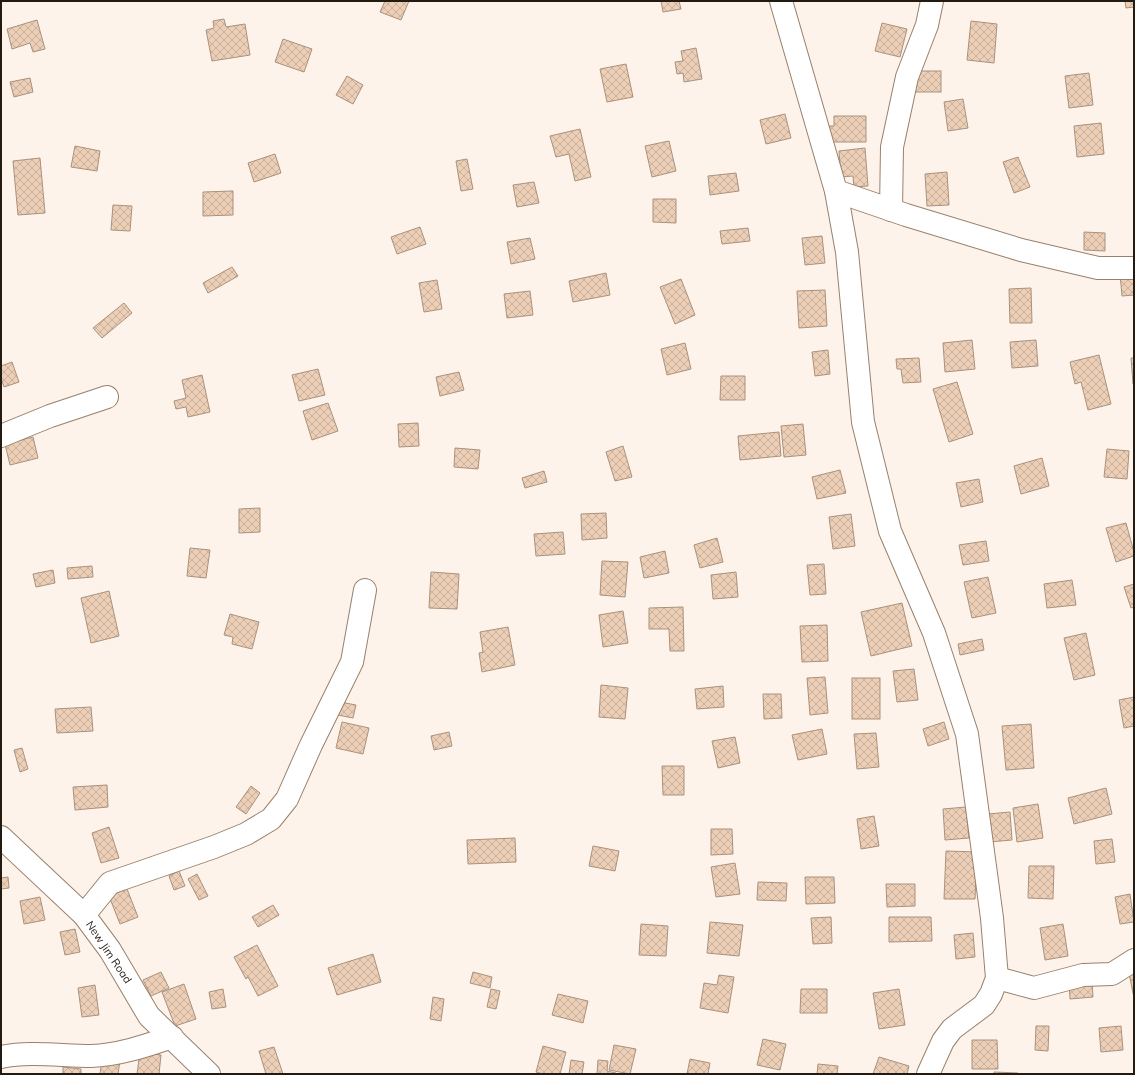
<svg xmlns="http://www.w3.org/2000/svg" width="1135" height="1075" font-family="Mulish,sans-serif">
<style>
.building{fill:url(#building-cross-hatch);stroke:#aa917c}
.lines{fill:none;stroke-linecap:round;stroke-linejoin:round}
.street-casing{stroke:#98816c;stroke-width:24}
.street{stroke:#fff;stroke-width:22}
.labels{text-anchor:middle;stroke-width:3;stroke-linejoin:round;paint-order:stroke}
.street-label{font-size:11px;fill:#231a12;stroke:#fff}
</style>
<defs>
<pattern id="building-cross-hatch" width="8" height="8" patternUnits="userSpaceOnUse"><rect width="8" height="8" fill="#eccfb6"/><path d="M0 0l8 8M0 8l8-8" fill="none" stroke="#cab19b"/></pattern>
</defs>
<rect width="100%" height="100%" fill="#fef3ea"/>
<!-- building -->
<g class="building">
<polygon points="385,1 409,1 401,20 380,12"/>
<polygon points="661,1 679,1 681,9 663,12"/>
<polygon points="1125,1 1134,1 1134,7 1126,8"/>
<polygon points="224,19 226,27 245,24 250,55 212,61 206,30 214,28 213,21"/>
<polygon points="37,20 45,49 33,52 30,43 12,49 7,29"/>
<polygon points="971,21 997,24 994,63 967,60"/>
<polygon points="882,23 907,29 900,57 875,51"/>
<polygon points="283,39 312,49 304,72 275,62"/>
<polygon points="696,48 702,79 684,82 683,73 677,74 675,62 683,61 681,51"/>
<polygon points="626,64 633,97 607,102 600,69"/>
<rect x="912" y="71" width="29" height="21"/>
<polygon points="1089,73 1093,105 1069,108 1065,76"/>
<polygon points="347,76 363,85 353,104 336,95"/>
<polygon points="30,78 33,92 14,97 10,82"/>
<polygon points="963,99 968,128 948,131 944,102"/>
<polygon points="785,114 791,138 766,144 760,120"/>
<polygon points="834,116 866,116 866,142 828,142 828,126 834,126"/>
<polygon points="1101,123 1104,154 1077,157 1074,126"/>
<polygon points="580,129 591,177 575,181 569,154 556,157 550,136"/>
<polygon points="669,141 676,171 652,177 645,146"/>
<polygon points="75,146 100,151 97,171 71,167"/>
<polygon points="865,148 868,186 854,187 853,176 841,177 839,151"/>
<polygon points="275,154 281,173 254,182 248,163"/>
<polygon points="1018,157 1030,187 1014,193 1003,162"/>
<polygon points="40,158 45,213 18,215 13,161"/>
<polygon points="467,159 473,189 461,191 456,161"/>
<polygon points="947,172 949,205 927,206 925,174"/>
<polygon points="736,173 739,191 710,195 708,176"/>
<polygon points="534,182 539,203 517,207 513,185"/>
<polygon points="233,191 233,215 203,216 203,192"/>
<polygon points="653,199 676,199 676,223 653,222"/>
<polygon points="113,205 132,206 130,231 111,230"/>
<polygon points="420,227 426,244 397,254 391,237"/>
<polygon points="748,228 750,241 722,244 720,231"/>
<polygon points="1084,232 1105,233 1105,251 1084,250"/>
<polygon points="822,236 825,263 805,265 802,238"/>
<polygon points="530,238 535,259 511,264 507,242"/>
<polygon points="232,267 238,276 208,293 203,283"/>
<polygon points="606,273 610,295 573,302 569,281"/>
<polygon points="1134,273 1134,295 1122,296 1120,274"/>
<polygon points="681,279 695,315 675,324 660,287"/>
<polygon points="437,280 442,309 424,312 419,283"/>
<polygon points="1031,288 1032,323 1010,323 1009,289"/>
<polygon points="825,290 827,326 799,328 797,291"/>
<polygon points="530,291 533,315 507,318 504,294"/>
<polygon points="124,303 132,313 102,338 93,328"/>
<polygon points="972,340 975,369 945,372 943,343"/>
<polygon points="1036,340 1038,366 1012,368 1010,342"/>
<polygon points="685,343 691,369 667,375 661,349"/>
<polygon points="828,350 830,374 815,376 812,352"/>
<polygon points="1099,355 1111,404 1088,410 1081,382 1075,384 1070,362"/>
<polygon points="919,358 921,382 903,383 901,369 897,369 896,359"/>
<polygon points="1131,358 1134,358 1134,384 1133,384"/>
<polygon points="12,362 19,382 4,387 1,378 1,366"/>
<polygon points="318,369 325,395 299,401 292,375"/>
<polygon points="459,372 464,390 440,396 436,377"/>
<polygon points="202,375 210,412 188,417 186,407 176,409 174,401 186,398 182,380"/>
<polygon points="721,376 745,376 745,400 720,400"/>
<polygon points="957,382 973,434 949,442 933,389"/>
<polygon points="328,403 338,431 312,440 303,411"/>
<polygon points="418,423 419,446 399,447 398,424"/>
<polygon points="803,424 806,455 784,457 781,426"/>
<polygon points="779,432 781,456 740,460 738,436"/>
<polygon points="33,437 38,458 10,465 5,444"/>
<polygon points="623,446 632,477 615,481 606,452"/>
<polygon points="455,448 480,450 478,469 454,467"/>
<polygon points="1107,449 1129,451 1127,479 1104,477"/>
<polygon points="1042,458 1049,486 1021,494 1014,466"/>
<polygon points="840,470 846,493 817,499 812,477"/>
<polygon points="544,471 547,482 525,488 522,478"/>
<polygon points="979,479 983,502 961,507 956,483"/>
<polygon points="260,508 260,532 239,533 239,509"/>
<polygon points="606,513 607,538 582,540 581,514"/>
<polygon points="851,514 855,546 833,549 829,517"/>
<polygon points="1126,523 1134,552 1134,556 1116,562 1106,528"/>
<polygon points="563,532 565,554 536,556 534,534"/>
<polygon points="717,538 723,562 700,568 694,545"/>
<polygon points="986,541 989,561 963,565 959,545"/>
<polygon points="190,548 210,550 206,578 187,576"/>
<polygon points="665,551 669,573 644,578 640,557"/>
<polygon points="602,561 628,562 625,597 600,595"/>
<polygon points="824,564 826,594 810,595 807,565"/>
<polygon points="92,566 93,577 68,579 67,568"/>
<polygon points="53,570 55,583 36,587 33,574"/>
<polygon points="431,572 459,574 457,609 429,608"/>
<polygon points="736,572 738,597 713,599 711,575"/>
<polygon points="988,577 996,613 972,618 964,582"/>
<polygon points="1072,580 1076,605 1047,608 1044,584"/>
<polygon points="1134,584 1134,607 1131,608 1124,587"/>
<polygon points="109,591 119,636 91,643 81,598"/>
<polygon points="902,603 912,646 871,656 861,612"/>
<polygon points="683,607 684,651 670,651 669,629 649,629 649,608"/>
<polygon points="623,611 628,643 603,647 599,615"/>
<polygon points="230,614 259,622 252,649 232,644 233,637 224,635"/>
<polygon points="827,625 828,661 802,662 800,626"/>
<polygon points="508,627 515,665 482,672 479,653 483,652 480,632"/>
<polygon points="1086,633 1095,675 1074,680 1064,638"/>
<polygon points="982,639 984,650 960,655 958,644"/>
<polygon points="914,669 918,700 897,702 893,671"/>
<polygon points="825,677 828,713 810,715 807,678"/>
<rect x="852" y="678" width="28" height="41"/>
<polygon points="601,685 628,688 625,719 599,717"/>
<polygon points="723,686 724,707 697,709 695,689"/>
<polygon points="763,694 781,694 782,718 764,719"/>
<polygon points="1134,697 1134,726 1124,728 1119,700"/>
<polygon points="340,702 356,705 353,718 338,715"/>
<polygon points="91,707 93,731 57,733 55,709"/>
<polygon points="342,722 369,728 363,754 336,748"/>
<polygon points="944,722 949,739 928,746 923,729"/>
<polygon points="1031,724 1034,768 1006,770 1002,726"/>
<polygon points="822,729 827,754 798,760 792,735"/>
<polygon points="449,732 452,746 434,750 431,736"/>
<polygon points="876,733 879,767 857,769 854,734"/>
<polygon points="735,737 740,763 718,768 712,741"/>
<polygon points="22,748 28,769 20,772 14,750"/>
<polygon points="662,766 684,766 684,795 663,795"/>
<polygon points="107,785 108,807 75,810 73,787"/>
<polygon points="251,786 260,793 246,814 236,807"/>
<polygon points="1106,788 1112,814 1074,824 1068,798"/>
<polygon points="1038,804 1043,838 1017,842 1013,808"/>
<polygon points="966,807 969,838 945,840 943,809"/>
<polygon points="1010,812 1012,840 989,842 988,814"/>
<polygon points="874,816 879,846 861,849 857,819"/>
<polygon points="109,827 119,858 101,863 92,833"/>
<polygon points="711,829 732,829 733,854 711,855"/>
<polygon points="515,838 516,862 468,864 467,840"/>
<polygon points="1112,839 1115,862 1096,864 1094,841"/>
<polygon points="593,846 619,851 615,871 589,866"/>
<polygon points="946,851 977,852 975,899 944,899"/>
<polygon points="735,863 740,894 716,897 711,867"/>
<polygon points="1029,866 1054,866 1053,899 1028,898"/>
<polygon points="179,871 185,886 174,890 169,876"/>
<polygon points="197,874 208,896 199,900 188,879"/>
<polygon points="8,877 9,888 1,889 1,878"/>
<polygon points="805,877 834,877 835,903 806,904"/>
<polygon points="758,882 787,883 786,901 757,900"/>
<polygon points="886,884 915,884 915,906 887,907"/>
<polygon points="127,889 138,917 120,924 109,896"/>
<polygon points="1130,894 1134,922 1120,924 1115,897"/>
<polygon points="40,897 45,920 24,924 20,901"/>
<polygon points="273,905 279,915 258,927 252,917"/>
<polygon points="831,917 832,943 813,944 811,918"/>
<polygon points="889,917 931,917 932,941 889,942"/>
<polygon points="710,922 743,925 739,956 707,953"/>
<polygon points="641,924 668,926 666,956 639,955"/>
<polygon points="1063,924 1068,956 1045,960 1040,928"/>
<polygon points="75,929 80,952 65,955 60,932"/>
<polygon points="973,933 975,957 956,959 954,935"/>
<polygon points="257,945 278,986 258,996 248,977 246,979 234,957"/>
<polygon points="373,954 381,982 337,995 328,968"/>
<polygon points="161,972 169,988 151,996 143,980"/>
<polygon points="473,972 492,977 490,988 470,983"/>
<polygon points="1134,972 1134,998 1129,973"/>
<polygon points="719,975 734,977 728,1013 700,1008 704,983 717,985"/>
<polygon points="1092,982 1093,997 1070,999 1069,984"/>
<polygon points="184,984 196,1019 175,1026 162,992"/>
<polygon points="95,985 99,1015 82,1017 78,988"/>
<polygon points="223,989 226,1007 212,1009 209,992"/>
<polygon points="491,989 500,991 496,1009 487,1007"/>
<polygon points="801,989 827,989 827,1013 800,1013"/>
<polygon points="899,989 905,1025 879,1029 873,993"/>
<polygon points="558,994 588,1001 583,1023 552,1015"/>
<polygon points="433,997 444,999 441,1021 430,1019"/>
<polygon points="1036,1026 1049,1026 1048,1051 1035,1050"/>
<polygon points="1121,1026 1123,1050 1101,1052 1099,1028"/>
<polygon points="763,1039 786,1044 780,1070 757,1065"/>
<polygon points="972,1040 997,1040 998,1069 972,1069"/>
<polygon points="614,1045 636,1049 630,1074 609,1070"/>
<polygon points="543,1046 566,1052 560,1074 543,1074 536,1072"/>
<polygon points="274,1047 283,1074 266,1074 259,1051"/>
<polygon points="140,1052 161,1055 159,1074 137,1074"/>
<polygon points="879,1057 909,1066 907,1074 873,1074"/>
<polygon points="102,1059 120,1061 118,1074 100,1074"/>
<polygon points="690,1059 710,1063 708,1074 687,1074"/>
<polygon points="571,1060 584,1062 582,1074 569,1074"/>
<polygon points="598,1060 608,1061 607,1071 616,1073 616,1074 597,1074"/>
<polygon points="818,1064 838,1066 837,1074 817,1074"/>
<polygon points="63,1067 81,1069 81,1074 63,1074"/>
<polygon points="994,1072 1018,1073 1018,1074 994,1074"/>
</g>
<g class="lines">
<defs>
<g id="street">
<polyline points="781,1 836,191 847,252 863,422 890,531 934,633 967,734 992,918 997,978 991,994 984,1005 952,1029 943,1041 928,1074"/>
<polyline points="836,191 906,215 1021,250 1098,268 1134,268"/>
<polyline points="891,210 892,147 907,77 927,25 932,1"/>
<polyline points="1,436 50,416 107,397"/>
<polyline points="1,837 84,915 110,950 149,1016 209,1074"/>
<polyline points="84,915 110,883 214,847 246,834 271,819 287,799 311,745 352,662 365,590"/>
<polyline points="997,978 1034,988 1083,975 1112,974 1134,960"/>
<path d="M1,1057C30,1051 61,1056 91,1056C119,1055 145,1046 172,1037"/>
</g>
</defs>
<!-- street casing -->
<use href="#street" class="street-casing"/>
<!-- street -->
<use href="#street" class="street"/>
</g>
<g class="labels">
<!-- street labels -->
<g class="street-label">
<text transform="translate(109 952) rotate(56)" y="4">New Jim Road</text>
</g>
</g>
<!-- border -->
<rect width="1135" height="1075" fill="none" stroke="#231a12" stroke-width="4"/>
</svg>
